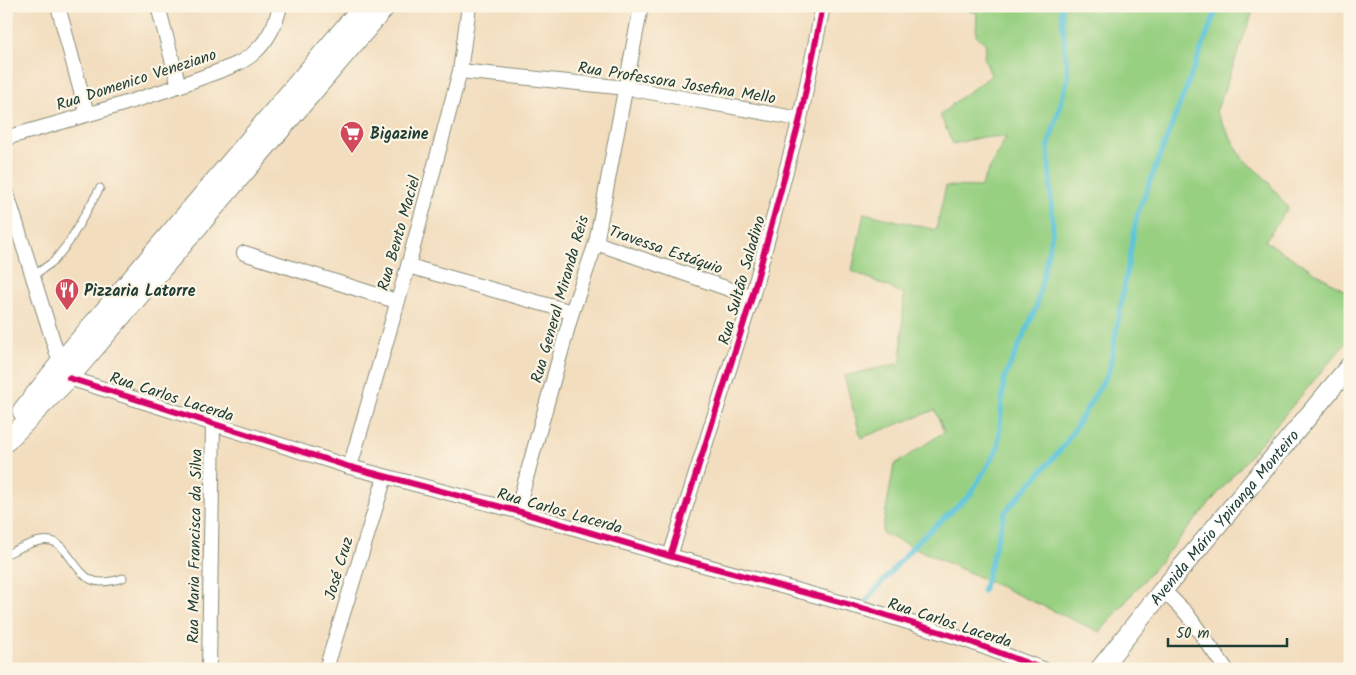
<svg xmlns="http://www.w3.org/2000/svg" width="1356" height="675" font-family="Kalam,sans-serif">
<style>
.green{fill:#98d082;stroke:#5c865b}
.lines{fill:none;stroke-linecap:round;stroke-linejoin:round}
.stream{stroke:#5ec5da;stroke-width:5}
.service-casing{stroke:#888d79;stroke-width:9}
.minor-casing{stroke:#888d79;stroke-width:16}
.secondary-casing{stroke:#888d79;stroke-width:21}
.service{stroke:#fff;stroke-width:7}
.minor{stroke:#fff;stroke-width:14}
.secondary{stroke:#fff;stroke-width:19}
.cycleway-casing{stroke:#fcf5e5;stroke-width:9}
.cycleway{stroke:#d6006c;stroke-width:6}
.labels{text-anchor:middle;stroke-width:4.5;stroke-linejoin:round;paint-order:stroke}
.street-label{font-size:16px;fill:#1f3d34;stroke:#fcf5e5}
.poi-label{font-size:16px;font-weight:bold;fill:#1f3d34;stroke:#fcf5e5;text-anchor:start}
</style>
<rect width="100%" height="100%" fill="#fcf5e5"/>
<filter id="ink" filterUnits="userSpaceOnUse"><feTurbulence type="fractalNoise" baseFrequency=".02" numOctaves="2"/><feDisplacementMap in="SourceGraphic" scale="10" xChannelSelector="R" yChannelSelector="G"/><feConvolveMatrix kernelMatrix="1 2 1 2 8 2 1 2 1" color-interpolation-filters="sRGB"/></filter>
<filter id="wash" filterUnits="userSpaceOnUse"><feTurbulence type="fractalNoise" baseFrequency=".0096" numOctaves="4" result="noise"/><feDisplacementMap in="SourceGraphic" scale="20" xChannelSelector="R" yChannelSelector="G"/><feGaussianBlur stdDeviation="1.12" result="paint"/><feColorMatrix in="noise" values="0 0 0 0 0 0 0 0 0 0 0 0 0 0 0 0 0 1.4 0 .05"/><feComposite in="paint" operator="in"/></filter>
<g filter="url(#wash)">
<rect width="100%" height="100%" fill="#f2ddbe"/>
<!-- green -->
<polygon class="green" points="966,6 1255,6 1216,112 1243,159 1265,178 1288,208 1265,241 1350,294 1350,338 1100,632 882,533 894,465 944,432 935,410 861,438 844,376 901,363 904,294 852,271 864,213 936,230 946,186 980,187 1006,137 982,137 953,144 940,115 961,97 991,76 984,57 986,44 976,36 977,13 966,10"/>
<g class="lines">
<!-- stream -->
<g class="stream">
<polyline points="983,591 1005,512 1064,446 1109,372 1137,215 1218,6"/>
<polyline points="865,602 917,542 970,495 998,448 1004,379 1036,308 1053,229 1048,148 1068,78 1061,6"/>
</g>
</g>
</g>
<g filter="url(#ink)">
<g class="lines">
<defs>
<g id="service">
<polyline points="33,276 54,261 69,242 100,188"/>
<path d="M6,554C19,549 37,538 51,541C57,542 62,547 66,552C85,577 89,589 123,578"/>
</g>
<g id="minor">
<polyline points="58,6 87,114"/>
<polyline points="158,6 179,86"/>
<polyline points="460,71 627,88 800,119"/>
<path d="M6,138C72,119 139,101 203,77C221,70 241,65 255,52C268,40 276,24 280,6"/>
<polyline points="6,191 60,363"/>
<polyline points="596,243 752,297"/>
<polyline points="244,253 396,301"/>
<polyline points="408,266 572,312"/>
<polyline points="69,378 350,467 517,511 670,556 869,610 960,638 1043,669"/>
<polyline points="350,467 408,266 460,71 469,6"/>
<polyline points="517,511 572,312 596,243 641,6"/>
<polyline points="670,556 752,297 800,119 823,6"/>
<polyline points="1163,590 1187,614 1226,669"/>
<polyline points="209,669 213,423"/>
<polyline points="326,669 385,477"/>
</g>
<g id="secondary">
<polyline points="22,411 60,363 363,6"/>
<polyline points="6,442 69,378 386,6"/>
<path id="s1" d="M1100,669L1163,590L1350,366"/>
</g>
</defs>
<!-- service casing -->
<use href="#service" class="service-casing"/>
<!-- minor casing -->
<use href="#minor" class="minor-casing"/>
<!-- secondary casing -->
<use href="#secondary" class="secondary-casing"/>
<!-- service -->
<use href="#service" class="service"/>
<!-- minor -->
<use href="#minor" class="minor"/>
<!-- secondary -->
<use href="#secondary" class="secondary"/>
<defs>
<g id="cycleway">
<polyline points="69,378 350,467 517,511 670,556 869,610 960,638 1043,669"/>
<polyline points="670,556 752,297 800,119 823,6"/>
</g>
</defs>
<!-- cycleway casing -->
<use href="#cycleway" class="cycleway-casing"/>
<!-- cycleway -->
<use href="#cycleway" class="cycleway"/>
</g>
</g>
<!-- icons -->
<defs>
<symbol id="supermarket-pin" viewBox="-11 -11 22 30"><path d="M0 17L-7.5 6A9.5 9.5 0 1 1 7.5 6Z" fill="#d1495b" stroke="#fcf5e5"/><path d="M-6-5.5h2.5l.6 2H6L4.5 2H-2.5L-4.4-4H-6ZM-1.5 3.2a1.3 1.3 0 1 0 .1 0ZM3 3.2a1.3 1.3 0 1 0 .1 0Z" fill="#fff"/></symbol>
<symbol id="restaurant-pin" viewBox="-11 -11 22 30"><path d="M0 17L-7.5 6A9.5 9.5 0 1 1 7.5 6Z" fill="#d1495b" stroke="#fcf5e5"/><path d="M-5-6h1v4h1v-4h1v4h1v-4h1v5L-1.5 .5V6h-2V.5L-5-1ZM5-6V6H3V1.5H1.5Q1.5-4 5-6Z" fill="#fff"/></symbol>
</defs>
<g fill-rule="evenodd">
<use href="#supermarket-pin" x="338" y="119" width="28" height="38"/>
<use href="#restaurant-pin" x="53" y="276" width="28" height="38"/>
</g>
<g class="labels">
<!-- street labels -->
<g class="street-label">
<text transform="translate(136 79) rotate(-18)" y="6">Rua Domenico Veneziano</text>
<text transform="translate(677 82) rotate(9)" y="6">Rua Professora Josefina Mello</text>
<text transform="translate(398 233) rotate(-74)" y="6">Rua Bento Maciel</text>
<text transform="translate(666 249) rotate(19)" y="6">Travessa Estáquio</text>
<text transform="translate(741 280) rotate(-74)" y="6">Rua Sultão Saladino</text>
<text transform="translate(559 299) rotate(-74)" y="6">Rua General Miranda Reis</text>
<text transform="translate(172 396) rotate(18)" y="6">Rua Carlos Lacerda</text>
<text transform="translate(560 510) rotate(16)" y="6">Rua Carlos Lacerda</text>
<text dy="6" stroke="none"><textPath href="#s1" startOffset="196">Avenida Mário Ypiranga Monteiro</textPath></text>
<text transform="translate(194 546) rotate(-89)" y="6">Rua Maria Francisca da Silva</text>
<text transform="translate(338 568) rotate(-73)" y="6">José Cruz</text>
<text transform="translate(950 622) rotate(18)" y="6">Rua Carlos Lacerda</text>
</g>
<!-- poi labels -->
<g class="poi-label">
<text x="370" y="139">Bigazine</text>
<text x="84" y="296">Pizzaria Latorre</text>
</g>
</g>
<!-- margin -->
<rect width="1356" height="675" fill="none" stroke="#fcf5e5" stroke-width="25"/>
<!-- scale -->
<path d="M1168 638v8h119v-8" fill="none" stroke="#1f3d34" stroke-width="2.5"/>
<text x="1176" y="638" font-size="15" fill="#1f3d34" stroke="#fcf5e5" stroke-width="4" paint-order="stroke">50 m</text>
</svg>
